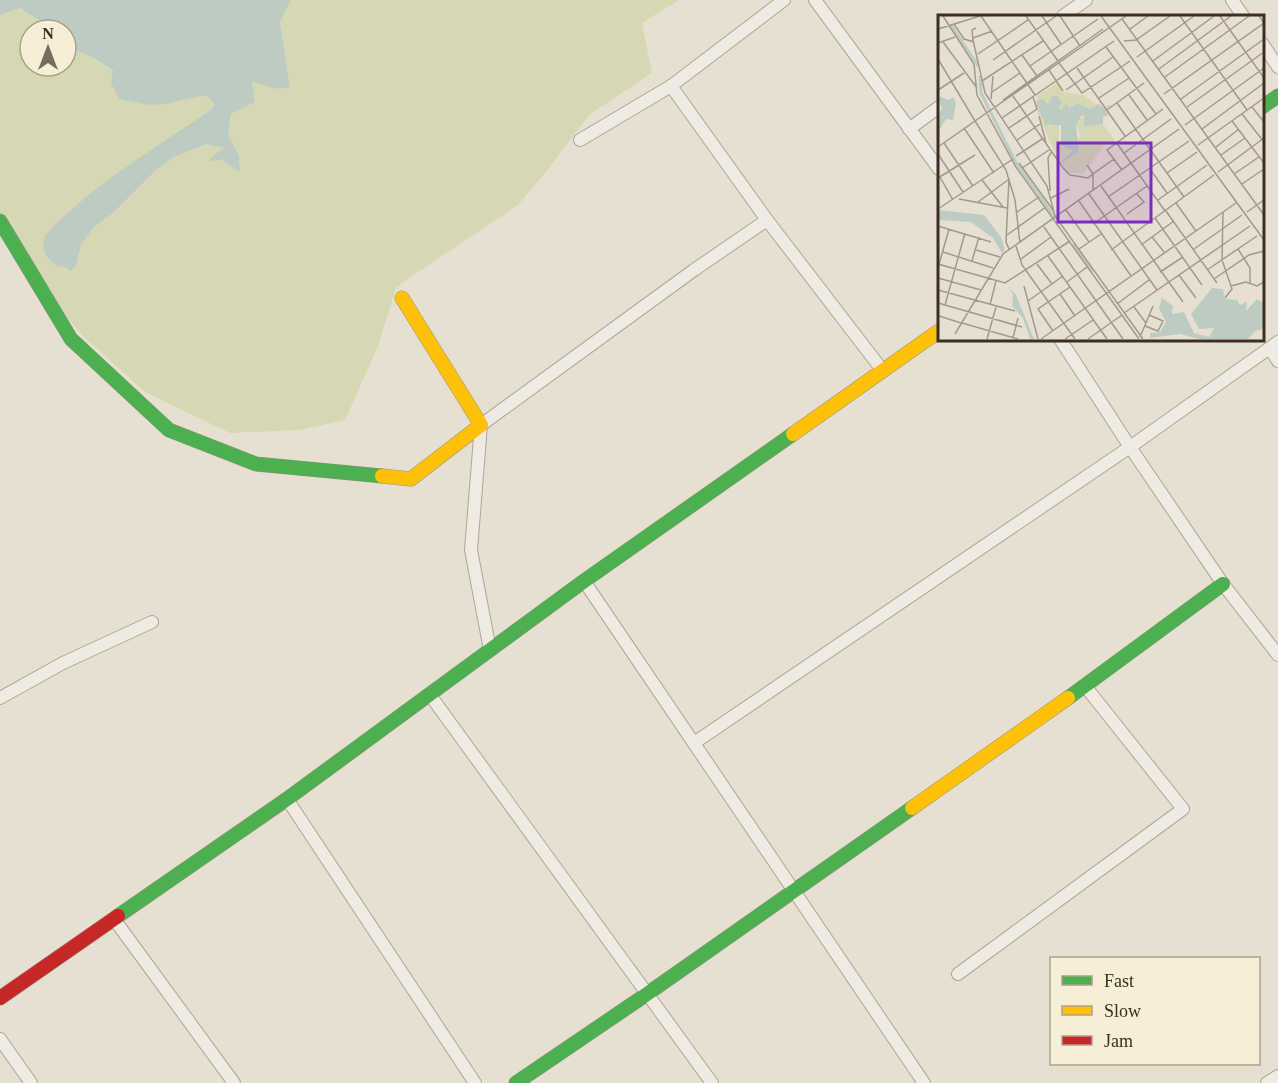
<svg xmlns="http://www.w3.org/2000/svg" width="1278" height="1083" font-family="'Times New Roman',serif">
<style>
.green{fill:#d6d7b3}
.water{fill:#bcccc2}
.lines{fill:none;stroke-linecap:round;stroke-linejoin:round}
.street-casing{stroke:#ada599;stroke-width:14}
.fast-casing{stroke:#9c958a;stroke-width:15}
.slow-casing{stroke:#9c958a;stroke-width:15}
.jam-casing{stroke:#9c958a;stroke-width:15}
.street{stroke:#efebe3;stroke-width:12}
.fast{stroke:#4caf50;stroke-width:14}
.slow{stroke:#ffc107;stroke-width:14}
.jam{stroke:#c62828;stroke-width:14}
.inset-river{fill:none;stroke:#bcccc2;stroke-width:3}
.inset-road{fill:none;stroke:#a3998a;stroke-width:1.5}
.view{fill:#7b2cbf;fill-opacity:0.15;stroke:#7b2cbf;stroke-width:3}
.inset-edge{fill:none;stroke:#3d2e20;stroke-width:3}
</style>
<rect width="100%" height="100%" fill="#e7e0d1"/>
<!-- green -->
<polygon class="green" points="291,0 679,0 642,23 652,73 589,115 545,173 518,205 396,287 378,346 345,420 299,430 230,433 145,392 82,335 22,264 0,227 0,15 20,8 43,23 49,30 30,30 30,66 66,66 66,46 94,58 113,70 111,83 189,98 202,96 208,97 214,104 212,109 68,213 45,235 76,265 81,245 93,228 113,213 155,171 172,158 206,144 223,148 209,161 222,160 240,172 239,155 228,135 231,114 255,102 251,81 278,89 290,87 280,22"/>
<!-- water -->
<path class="water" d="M0,0H291L280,22L290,87L278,89L252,82L255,102L231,114L228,135L239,155L240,172L222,160L208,161L223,148L206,144L172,158L155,171L113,213L93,228L81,245L76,265L71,271L65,267L57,266L48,258L43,249L45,235C91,186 157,147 212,109L214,104L208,97L202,96L163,104L149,105L119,99L111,83L113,70L94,58L66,46V30H49L43,23L20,8L0,15Z"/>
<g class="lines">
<defs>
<g id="street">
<polyline points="784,0 671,86 767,220 883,371"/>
<polyline points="815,0 939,169"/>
<polyline points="1232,0 1243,16"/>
<polyline points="1063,16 1086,0"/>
<polyline points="1262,43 1278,67"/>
<polyline points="909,129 939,107"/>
<polyline points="580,140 671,86"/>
<polyline points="1060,339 1130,447 1223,584 1278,655"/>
<polyline points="1270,349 1278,361"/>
<polyline points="584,581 924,1083"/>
<polyline points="490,650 471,550 481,425 694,270 767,220"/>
<polyline points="430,695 712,1083"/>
<polyline points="0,698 63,663 152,622"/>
<polyline points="694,743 1130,447 1278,342"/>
<polyline points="287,799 475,1083"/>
<polyline points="114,919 234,1083"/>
<polyline points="958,974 1183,809 1085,686"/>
<polyline points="0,1039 31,1083"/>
<polyline points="1267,1083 1278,1076"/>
</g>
<g id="fast">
<polyline points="1262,107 1278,96"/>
<polyline points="0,221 71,339 169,430 256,464 382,476"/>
<polyline points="1068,698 1223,584"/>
<polyline points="118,916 287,799 584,581 793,434"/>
<polyline points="516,1083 647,994 912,808"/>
</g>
<g id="slow">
<polyline points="793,434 939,331"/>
<polyline points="382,476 411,479 481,425 402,298"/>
<polyline points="912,808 1068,698"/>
</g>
<polyline id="jam" points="0,998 118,916"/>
</defs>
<!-- street casing -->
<use href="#street" class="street-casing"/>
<!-- fast casing -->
<use href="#fast" class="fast-casing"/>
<!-- slow casing -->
<use href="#slow" class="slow-casing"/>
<!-- jam casing -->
<use href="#jam" class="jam-casing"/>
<!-- street -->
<use href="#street" class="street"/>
<!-- fast -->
<use href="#fast" class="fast"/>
<!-- slow -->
<use href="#slow" class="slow"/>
<!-- jam -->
<use href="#jam" class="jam"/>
</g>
<!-- overview -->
<g transform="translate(938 15)">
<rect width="326" height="326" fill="#e7e0d1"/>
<path d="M119,68L125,77L145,80L158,89L151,94L137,89L132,93L128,89L124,95L120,94L119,81L110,89L100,86L105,107L112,112L113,107L121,108V129L135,136L123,146L125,148L138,136L142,118L138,111L145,100L147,112L165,109L177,126L167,130L145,159L130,157L121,148L98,94L99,81Z" fill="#d6d7b3"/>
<path d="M0,81L11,85L15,82L18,88L15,105L8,104L0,117V98L4,94ZM114,81H119L124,88L120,93L124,95L128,88L132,93L139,88L151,94L160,89L166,93L171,90H174L168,94L170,100L165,102V109L146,112V100L143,101L138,111L141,135L125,148L123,146L135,136L121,129L116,131L123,126V110H107L98,87L104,84L110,89ZM2,195L46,200L63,222L67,236L64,238L55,223L33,207L0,205ZM69,270L78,280L96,324H92L85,303L74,291L75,279ZM274,273L285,274L287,284L299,285L302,290L309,287L308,296L319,284L325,288V314L317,316L310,324H261L242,319L212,323V318L222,317L228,307L221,293L224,283L235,291L234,299L246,297L256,318L271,322L276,313L261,314L253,299Z" fill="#bcccc2"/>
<path class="inset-river" d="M13,10L41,52M42,61L43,78L77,146L118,204M135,229L154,256"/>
<path class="inset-road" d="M5,1L36,49L39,80L78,152L201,324M43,1L97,80M88,1L120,46M104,1L123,29M122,1L142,31M163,1L326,225M242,1L309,95M282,1L326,63M184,4L326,200M16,9L26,24L36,27M38,13L34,15L35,25L47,78L109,171L117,201L205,324M0,14L42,1M192,14L210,1M35,23L54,16M186,26L198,25L232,1M5,27L39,73M0,28L17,22M168,32L218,99M40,39L90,5M84,40L99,61M199,42L256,1M0,44L37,106L0,132M55,45L118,1M215,46L276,1M121,48L144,78L192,46M92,51L160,4M139,53L187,121M221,54L293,1M111,55L125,76M227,62L311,1M44,66L105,26M0,75L26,58M128,75L175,42M54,77L82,58M226,79L326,8L321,1M191,80L209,105M75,81L125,153L132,160L150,163L155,159L149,150M161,83L191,63M53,84L55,61M243,84L326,24M65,85L165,14M179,88L246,182M249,92L326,37M314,92L326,107M169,95L206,68M304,99L326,127M101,101L108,128M64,103L176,26M294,106L326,148M247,110L326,53M26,113L56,158M71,113L99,94L95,82M264,114L326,68M79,125L102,109M178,127L227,196M6,128L35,171M260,130L326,83M278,132L301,114M186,138L233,104M0,139L25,177M283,140L307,123M78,141L104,124M81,148L115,195M84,153L111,135M212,154L229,178M184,155L169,135L225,94M280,157L326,123M229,158L259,137M296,159L321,142M2,162L15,185M0,163L37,140M71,163L68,227L71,234M44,165L65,192M304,169L326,154M163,171L245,287M112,176L110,143L114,136M155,176V159L176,144M151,179L219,275M170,182L251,126M113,183L131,174M21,184L69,193M220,185L269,150M141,186L193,261M40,187L70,165M238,188L258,216M0,194L75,144M128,195L151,227M228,196L279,268M79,197L101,182M285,197L284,245L294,274L287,283M309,197L326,185M189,199L206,187L199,179M217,203L264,270M155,209L209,171M0,211L53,227M106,212L185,324M69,220L108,192M214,222L226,237M82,228L77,185L68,155L37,106L188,1M203,230L236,206M78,231L84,250L137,324M141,234L163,219M256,234L304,200M300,234L312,253V268M38,235L62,242M173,235L276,160M5,237L55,253M110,241L169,324M83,244L113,222M34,246L41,222M0,249L67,268L132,226M99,249L114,269M0,253L11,214M269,255L319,221M222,257L245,242M241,260L258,283M0,263L43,275M276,264L311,240L326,236M129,267L149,252M86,271L100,324M293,271L308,267L319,271L326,267M0,275L77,296M122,279L137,301M90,286L125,261M0,288L84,312M179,289L211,265M7,290L27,218M52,290L58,266M196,292L208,308M186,298L312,211M1,301L23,308M24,308L80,324M207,311L220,316L225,306L211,300M115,316L100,294L132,272M17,319L65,239L241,114M202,322L215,291M75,323L80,303M49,324L58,292M103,324L298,188M127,324L155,305M150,324L184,300"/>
<path class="view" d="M120,128H213V207H120Z"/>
<rect width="326" height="326" class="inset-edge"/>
</g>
<!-- legend -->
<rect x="1050" y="957" width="210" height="108" fill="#f7eed8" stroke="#ada18e" stroke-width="1.5"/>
<rect x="1062" y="976" width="30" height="9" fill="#4caf50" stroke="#ada18e" stroke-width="1.5"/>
<text x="1104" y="987" font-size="18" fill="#3d2e20">Fast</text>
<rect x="1062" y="1006" width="30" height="9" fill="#ffc107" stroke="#ada18e" stroke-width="1.5"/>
<text x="1104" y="1017" font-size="18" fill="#3d2e20">Slow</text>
<rect x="1062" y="1036" width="30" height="9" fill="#c62828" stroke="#ada18e" stroke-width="1.5"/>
<text x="1104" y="1047" font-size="18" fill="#3d2e20">Jam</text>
<!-- north arrow -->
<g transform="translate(48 48)"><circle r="28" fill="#f7eed8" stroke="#ada18e" stroke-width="1.5"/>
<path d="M0-4.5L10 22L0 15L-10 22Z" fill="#786c5e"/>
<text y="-9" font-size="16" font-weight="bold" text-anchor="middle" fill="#3d2e20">N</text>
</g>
</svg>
